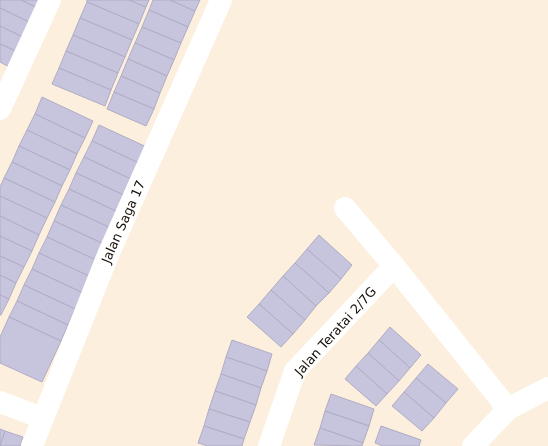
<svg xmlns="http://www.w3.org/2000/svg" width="548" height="446" font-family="'DejaVu Sans',sans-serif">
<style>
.building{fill:#c7c5de;stroke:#afadc5}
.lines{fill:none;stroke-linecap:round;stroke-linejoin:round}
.street{stroke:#fff;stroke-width:22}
.labels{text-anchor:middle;stroke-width:4;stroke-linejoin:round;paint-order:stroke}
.street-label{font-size:13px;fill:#17110a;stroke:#fefefe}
</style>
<rect width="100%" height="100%" fill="#fdefdd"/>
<!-- building -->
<g class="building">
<polygon points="0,0 21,0 38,8 31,23 0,8"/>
<polygon points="21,0 42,0 38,8"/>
<polygon points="87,0 129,0 146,7 139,24 87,2"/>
<polygon points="129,0 149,0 146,7"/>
<polygon points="153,0 170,0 195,11 188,27 149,10"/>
<polygon points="170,0 200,0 195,11"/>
<polygon points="87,2 139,24 132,40 80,18"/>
<polygon points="0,8 31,23 25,38 0,26"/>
<polygon points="149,10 188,27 181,43 142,27"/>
<polygon points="80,18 132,40 125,57 73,35"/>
<polygon points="0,26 25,38 18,52 0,44"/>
<polygon points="142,27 181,43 174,60 135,43"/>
<polygon points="73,35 125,57 118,73 66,51"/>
<polygon points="135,43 174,60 167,76 128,59"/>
<polygon points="0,44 18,52 11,68 0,62"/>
<polygon points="66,51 118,73 111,90 59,68"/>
<polygon points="128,59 167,76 160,93 121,76"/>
<polygon points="59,68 111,90 105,106 52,84"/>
<polygon points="121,76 160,93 154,109 114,92"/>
<polygon points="114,92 154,109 146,126 107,109"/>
<polygon points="42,97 93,121 85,138 35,114"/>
<polygon points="35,114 85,138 77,154 27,130"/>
<polygon points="99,125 151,149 143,165 92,141"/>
<polygon points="27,130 77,154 70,170 19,146"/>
<polygon points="92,141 143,165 135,181 84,157"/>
<polygon points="19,146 70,170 62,186 12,162"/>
<polygon points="84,157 135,181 128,197 76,173"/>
<polygon points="12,162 62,186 55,202 4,178"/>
<polygon points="76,173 128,197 120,213 69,189"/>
<polygon points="4,178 55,202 47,218 0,196 0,187"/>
<polygon points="69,189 120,213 113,229 61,205"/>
<polygon points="0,196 47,218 39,235 0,216"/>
<polygon points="61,205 113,229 106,245 54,221"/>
<polygon points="0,216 39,235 32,251 0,236"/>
<polygon points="54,221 106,245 98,261 47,237"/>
<polygon points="319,235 352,265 341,279 307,249"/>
<polygon points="0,236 32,251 24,267 0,256"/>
<polygon points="47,237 98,261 91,277 39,253"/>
<polygon points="307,249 341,279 329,293 295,263"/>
<polygon points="39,253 91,277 83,293 32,269"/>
<polygon points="0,256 24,267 16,283 0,275"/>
<polygon points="295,263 329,293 316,306 283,276"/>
<polygon points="32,269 83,293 75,309 24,285"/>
<polygon points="0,275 16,283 9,299 0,295"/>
<polygon points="283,276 316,306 305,320 271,290"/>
<polygon points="24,285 75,309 68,325 17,301"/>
<polygon points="271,290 305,320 293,334 259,304"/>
<polygon points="0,295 9,299 1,315 0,315"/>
<polygon points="17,301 68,325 61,341 9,317"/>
<polygon points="259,304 293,334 281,347 247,317"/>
<polygon points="9,317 61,341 42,382 0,363 0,337"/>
<polygon points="390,327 421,355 410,368 379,340"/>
<polygon points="232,340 272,354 267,371 226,357"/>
<polygon points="379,340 410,368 399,381 368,353"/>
<polygon points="368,353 399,381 387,394 356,366"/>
<polygon points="226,357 267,371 261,388 221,374"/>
<polygon points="428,364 458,389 446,403 416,378"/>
<polygon points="356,366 387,394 376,406 345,379"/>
<polygon points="221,374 261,388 256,405 215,391"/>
<polygon points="416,378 446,403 434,418 404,392"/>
<polygon points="215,391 256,405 250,422 209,409"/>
<polygon points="404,392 434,418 422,431 392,406"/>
<polygon points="331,394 374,409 369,426 325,411"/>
<polygon points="209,409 250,422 244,439 204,426"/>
<polygon points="325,411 369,426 363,443 320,428"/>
<polygon points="204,426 244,439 242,446 208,446 198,443"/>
<polygon points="381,426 421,440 419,446 383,446 375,443"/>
<polygon points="320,428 363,443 362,446 314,445"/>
<polygon points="0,429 5,431 0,446"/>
<polygon points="5,431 23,437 20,446 0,446"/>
</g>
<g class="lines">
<!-- street -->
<g class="street">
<polyline points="0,109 50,0"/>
<polyline points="345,208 394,266 508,409"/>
<polyline points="0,402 42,418"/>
<path id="s1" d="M32,446L108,255L221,0"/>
<polyline points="269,446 295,371 394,266"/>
<polyline points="473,446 508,409 548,388"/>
</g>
</g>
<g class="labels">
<!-- street labels -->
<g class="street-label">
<text dy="5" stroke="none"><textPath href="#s1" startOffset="242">Jalan Saga 17</textPath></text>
<text transform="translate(335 331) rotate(-48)" y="5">Jalan Teratai 2/7G</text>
</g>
</g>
</svg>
